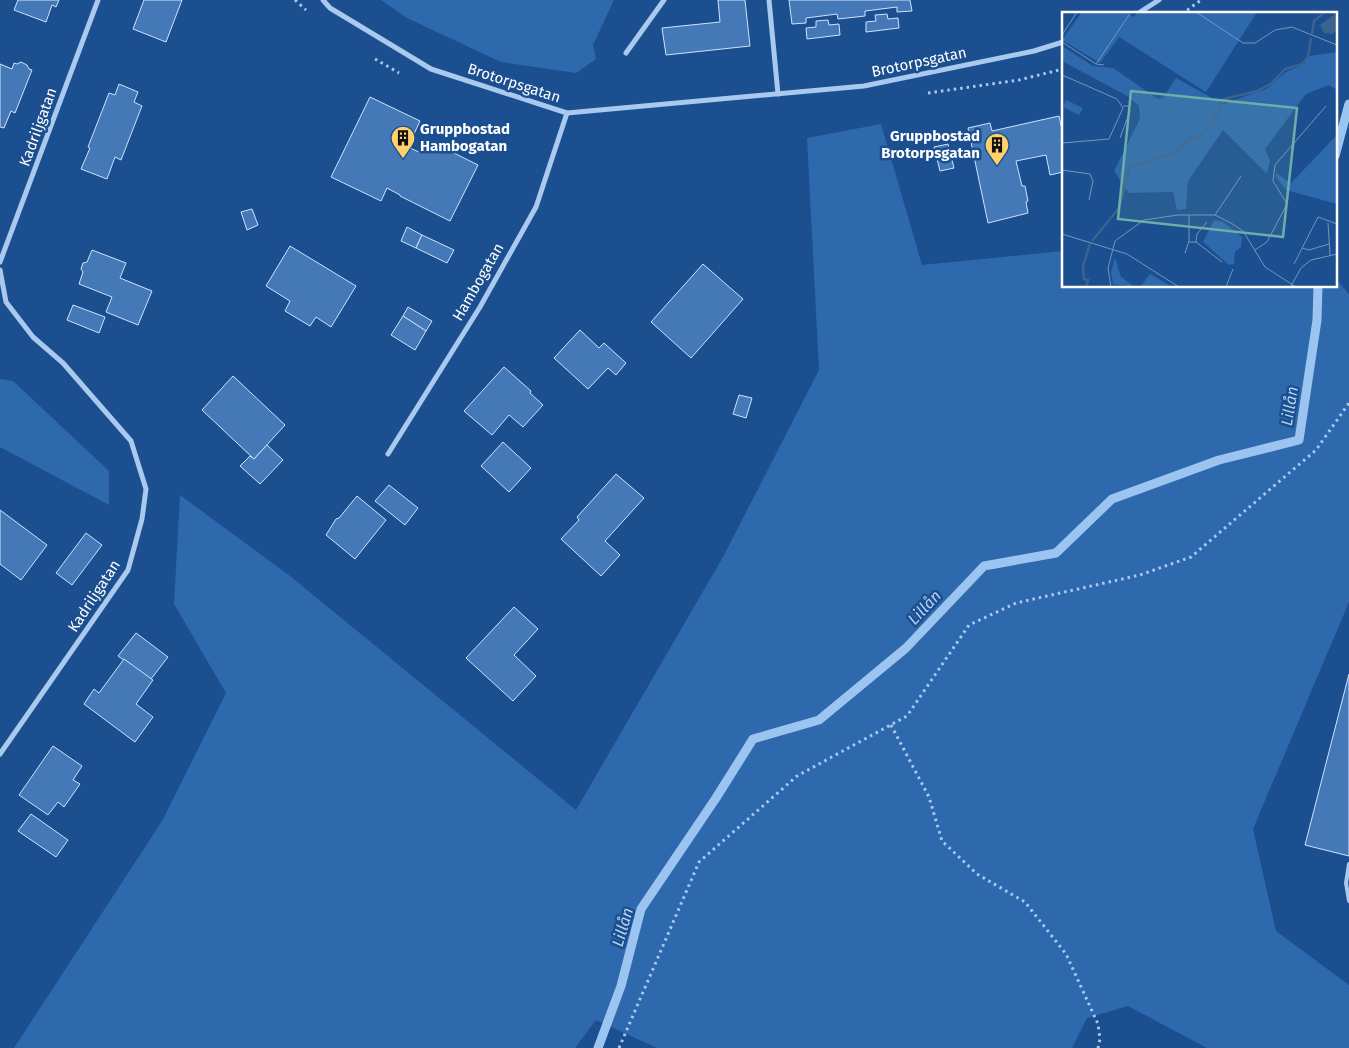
<svg xmlns="http://www.w3.org/2000/svg" width="1349" height="1048" font-family="'Fira Sans',sans-serif">
<style>
.green{fill:#2e69ad}
.lines{fill:none;stroke-linecap:round;stroke-linejoin:round}
.stream{stroke:#9cc4f0;stroke-width:9}
.building{fill:#4478b7;stroke:#cfe3fa}
.path{stroke:#a9c9ee;stroke-width:3;stroke-dasharray:2.5 4;stroke-linecap:butt}
.lane{stroke:#a9c9ee;stroke-width:4}
.street{stroke:#a9c9ee;stroke-width:5}
.labels{text-anchor:middle;stroke-width:5;stroke-linejoin:round;paint-order:stroke}
.street-label{font-size:15px;fill:#fff;stroke:#1b4f8f}
.poi-label{font-size:15px;font-weight:bold;fill:#fff;stroke:#1b4f8f;text-anchor:start}
.water-label{font-size:16px;font-style:italic;fill:#b5d3f5;stroke:#1b4f8f}
.inset-river{fill:none;stroke:#3c6290;stroke-width:2.5}
.inset-road{fill:none;stroke:#7695bc;stroke-width:1}
.view{fill:#6fada8;fill-opacity:0.15;stroke:#6fada8;stroke-width:2.5}
.inset-edge{fill:none;stroke:#fff;stroke-width:2.5}
</style>
<rect width="100%" height="100%" fill="#1b4f8f"/>
<!-- green -->
<g class="green">
<polygon points="381,0 614,0 593,45 596,59 576,73 501,62 407,18"/>
<polygon points="881,124 922,265 1063,251 1063,286 1335,286 1335,278 1349,294 1349,602 1253,829 1276,931 1349,985 1349,1048 1207,1048 1128,1006 1087,1018 1072,1048 657,1048 596,1020 575,1048 14,1048 162,821 226,693 174,604 180,495 290,576 576,810 723,557 819,370 807,138"/>
<polygon points="0,379 13,381 109,471 109,505 0,447"/>
</g>
<g class="lines">
<!-- stream -->
<g class="stream">
<polyline points="1335,156 1349,104"/>
<polyline points="598,1048 621,986 641,909 716,798 753,739 819,720 906,648 984,566 1056,553 1112,499 1219,460 1299,440 1317,320 1318,286"/>
</g>
</g>
<!-- building -->
<g class="building">
<polygon points="18,0 59,0 56,7 52,5 46,22 14,10"/>
<polygon points="144,0 182,0 166,42 133,29"/>
<polygon points="718,0 745,0 750,46 666,55 662,28 720,22"/>
<polygon points="789,0 910,0 912,11 897,12 897,7 865,11 865,16 838,19 837,14 806,18 806,23 792,24"/>
<polygon points="887,14 888,19 898,18 899,28 866,32 866,22 876,21 875,15"/>
<polygon points="828,20 829,25 839,24 840,35 807,39 806,28 816,27 816,21"/>
<polygon points="21,62 27,65 29,69 32,70 15,113 11,111 4,128 0,127 0,64 12,69 14,63 17,64"/>
<polygon points="119,84 138,92 134,102 142,106 121,160 115,157 107,179 81,169 90,148 88,147 109,93 115,95"/>
<polygon points="370,97 420,121 408,147 421,153 428,140 478,165 450,221 400,196 400,195 387,188 381,201 331,177"/>
<polygon points="1059,116 1063,134 1063,172 1050,175 1046,155 1016,161 1022,186 1025,186 1028,201 1026,202 1028,213 988,223 968,128 990,123 992,131"/>
<polygon points="948,144 954,168 940,171 934,147"/>
<polygon points="252,209 258,225 247,230 241,212"/>
<polygon points="407,227 422,235 416,248 401,241"/>
<polygon points="422,235 454,250 447,263 416,248"/>
<polygon points="290,246 356,286 331,327 316,317 310,326 285,311 290,301 266,286"/>
<polygon points="92,250 126,263 120,278 152,291 138,325 106,312 112,297 79,284 83,272 81,269 83,263 87,262"/>
<polygon points="703,264 743,299 691,358 651,322"/>
<polygon points="73,305 105,317 99,333 67,320"/>
<polygon points="408,307 432,321 426,331 403,316"/>
<polygon points="403,316 426,331 415,350 391,335"/>
<polygon points="580,330 599,348 604,343 626,363 616,375 608,368 588,389 554,358"/>
<polygon points="504,367 531,391 530,393 543,405 523,427 509,415 492,435 464,411"/>
<polygon points="233,376 285,425 254,459 202,410"/>
<polygon points="739,395 752,398 746,418 733,414"/>
<polygon points="503,442 531,468 509,492 481,466"/>
<polygon points="267,445 283,460 260,484 240,466 250,456 254,459"/>
<polygon points="616,474 644,498 605,541 620,555 601,576 561,539 579,520 577,517"/>
<polygon points="389,485 418,508 405,525 375,501"/>
<polygon points="357,496 386,520 355,559 326,535 336,519 339,518"/>
<polygon points="0,510 47,545 21,580 0,564"/>
<polygon points="86,533 102,545 72,585 56,573"/>
<polygon points="514,607 538,629 514,655 536,676 513,701 466,658"/>
<polygon points="136,633 168,657 151,679 118,656"/>
<polygon points="124,659 153,680 136,704 153,717 135,742 84,704 94,689 99,693"/>
<polygon points="1349,674 1349,856 1305,845"/>
<polygon points="53,746 82,766 73,780 80,784 64,807 58,802 48,815 19,795"/>
<polygon points="31,814 68,840 56,857 18,831"/>
</g>
<g class="lines">
<!-- path -->
<g class="path">
<polyline points="295,0 306,10"/>
<polyline points="1182,14 1201,0"/>
<polyline points="375,59 399,73"/>
<polyline points="928,93 1019,80 1063,69"/>
<polyline points="891,725 929,797 942,841 977,874 1025,902 1066,954 1098,1024 1100,1039 1098,1048"/>
<polyline points="619,1048 699,862 797,776 907,716 969,625 1016,603 1140,575 1191,557 1316,450 1349,403"/>
</g>
<!-- lane -->
<polyline class="lane" points="1349,864 1346,883 1349,901"/>
<!-- street -->
<g class="street">
<polyline points="323,0 330,8 431,69 567,113 864,86 1034,51 1063,42"/>
<polyline points="769,0 778,94"/>
<polyline points="1137,14 1159,0"/>
<polyline points="626,53 664,0"/>
<polyline points="0,262 98,0"/>
<polyline points="0,270 6,302 33,337 63,363 131,441 146,489 142,519 128,570 0,754"/>
<polyline points="388,454 480,307 536,207 567,113"/>
</g>
</g>
<!-- icons -->
<defs>
<symbol id="building-pin" viewBox="-11 -11 22 30"><path d="M0 17L-7.5 6A9.5 9.5 0 1 1 7.5 6Z" fill="#ffd166" stroke="#1b4f8f"/><path d="M-4-6H4V6H1V3H-1V6H-4ZM-2.5-4.3h1.7v1.8h-1.7ZM.8-4.3h1.7v1.8H.8ZM-2.5-1h1.7V.8h-1.7ZM.8-1h1.7V.8H.8Z" fill="#111"/></symbol>
</defs>
<g fill-rule="evenodd">
<use href="#building-pin" x="389" y="124" width="28" height="38"/>
<use href="#building-pin" x="983" y="131" width="28" height="38"/>
</g>
<g class="labels">
<!-- street labels -->
<g class="street-label">
<text transform="translate(919 62) rotate(-12)" y="5">Brotorpsgatan</text>
<text transform="translate(514 83) rotate(18)" y="5">Brotorpsgatan</text>
<text transform="translate(38 127) rotate(-70)" y="5">Kadriljgatan</text>
<text transform="translate(478 282) rotate(-60)" y="5">Hambogatan</text>
<text transform="translate(94 596) rotate(-57)" y="5">Kadriljgatan</text>
</g>
<!-- poi labels -->
<g class="poi-label">
<text x="420" y="134">Gruppbostad<tspan x="420" dy="17">Hambogatan</tspan></text>
<text x="980" y="141" text-anchor="end">Gruppbostad<tspan x="980" dy="17">Brotorpsgatan</tspan></text>
</g>
<!-- water labels -->
<g class="water-label">
<text transform="translate(1289 406) rotate(-81)" y="6">Lillån</text>
<text transform="translate(924 607) rotate(-47)" y="6">Lillån</text>
<text transform="translate(622 927) rotate(-74)" y="6">Lillån</text>
</g>
</g>
<!-- overview -->
<g transform="translate(1062 12)">
<rect width="275" height="275" fill="#1b4f8f"/>
<path d="M20,0H63L72,5L75,0H195L144,80L57,25L38,51L0,28ZM0,34L31,54L51,56L96,87L101,86L114,66L161,92L204,77L224,60L242,52L248,44L275,40V78L267,73L244,82L203,137L208,148L205,162L161,118L126,169L124,197L115,198L111,180L67,181L52,159L78,107L77,94L67,85L0,49ZM4,88L21,96L17,103L1,95ZM275,123V192L224,178L214,165V161L229,171ZM152,208L161,210L180,225L179,235L173,240L172,252L167,253L141,230ZM53,246L59,265L73,275L51,272L49,260ZM88,262L107,273V274L78,275Z" fill="#2e69ad"/>
<path d="M273,2L275,17L271,22L262,21L258,13Z" fill="#3c6290"/>
<path class="inset-river" d="M250,22L252,9L263,0M30,229L57,196L68,154L108,143L130,126L138,124L154,105L162,87L195,79L210,71L223,57L240,52L246,45L249,26M24,275L26,268L22,267L21,254L28,232"/>
<path class="inset-road" d="M134,0L181,31H193L213,18L230,15L275,33M0,23L15,0M0,30L34,52L42,53M34,52L69,0M0,63L55,87L61,96L47,127L0,131M58,126L68,99L66,94H61M0,158L28,162L31,169L27,188M153,203L179,164M266,211L268,243M0,222L65,242L117,275M127,230H134L160,250M134,230L135,222L145,210M240,236L247,238L267,232M193,238L205,230L225,192L211,169L213,153L264,94M123,241L127,229V203M232,252L256,205L275,212M229,274L239,256L249,248L275,242M49,275L46,256L53,229L82,208L116,203H153L169,211L181,219L203,255L234,275M164,275L171,257M250,275H270"/>
<path class="view" d="M69,79L235,96L221,225L56,207Z"/>
<rect width="275" height="275" class="inset-edge"/>
</g>
</svg>
